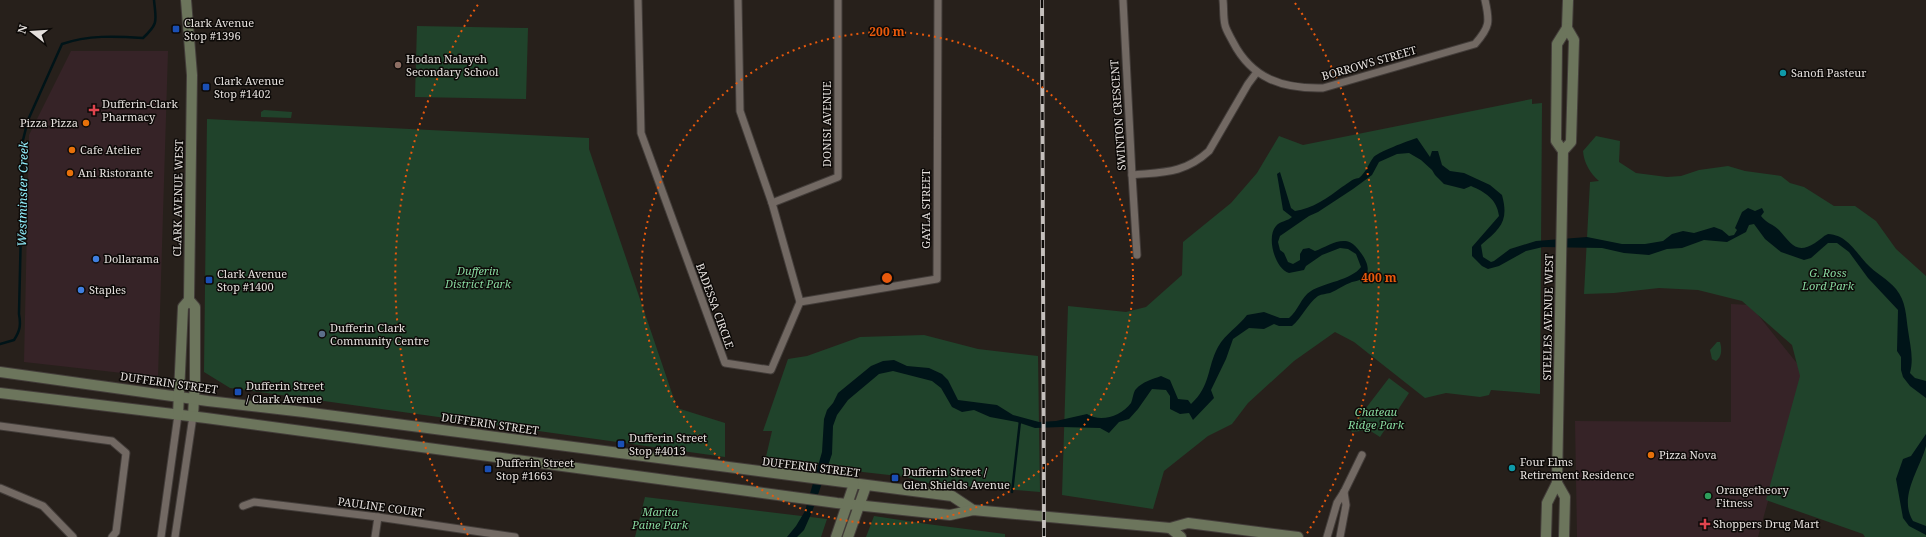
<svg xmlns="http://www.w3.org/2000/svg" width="1926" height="537" font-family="'Noto Serif',serif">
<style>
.commercial{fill:#362327}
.green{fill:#20432b}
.water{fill:#001418}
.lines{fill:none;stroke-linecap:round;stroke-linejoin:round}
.stream{stroke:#001418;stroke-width:2.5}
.street-casing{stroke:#433d3a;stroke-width:9}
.secondary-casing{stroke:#433d3a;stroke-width:12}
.street{stroke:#726963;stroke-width:7}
.secondary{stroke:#6c755c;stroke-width:10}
.rail-casing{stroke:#c4bfbc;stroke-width:4}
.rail{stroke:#0d0a08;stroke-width:2.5;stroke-dasharray:8;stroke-linecap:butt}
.ring{fill:none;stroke:#e8590c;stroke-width:2;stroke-dasharray:2 4}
.transit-dot{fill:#1a4fb4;stroke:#0d0a08;stroke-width:1.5}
.education-dot{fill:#8d6e63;stroke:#0d0a08;stroke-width:1.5}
.culture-dot{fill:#0f9aa8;stroke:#0d0a08;stroke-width:1.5}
.health-dot{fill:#e0444e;stroke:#0d0a08;stroke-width:1.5}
.food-dot{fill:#e8710a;stroke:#0d0a08;stroke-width:1.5}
.shop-dot{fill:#3f7fe0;stroke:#0d0a08;stroke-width:1.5}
.service-dot{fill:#5c6f8a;stroke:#0d0a08;stroke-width:1.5}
.leisure-dot{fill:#2e9e5b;stroke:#0d0a08;stroke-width:1.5}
.labels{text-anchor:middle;stroke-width:3;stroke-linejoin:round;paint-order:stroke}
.poi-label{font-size:11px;fill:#e5e0dd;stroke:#0d0a08;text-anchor:start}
.street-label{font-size:11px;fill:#e5e0dd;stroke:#0d0a08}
.park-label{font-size:11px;font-style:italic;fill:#87d89f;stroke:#0d0a08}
.water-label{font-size:12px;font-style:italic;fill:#91eefd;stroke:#0d0a08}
.centre{fill:#e8590c;stroke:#0d0a08;stroke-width:2}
.ring-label{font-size:12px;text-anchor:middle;font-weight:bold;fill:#e8590c;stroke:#0d0a08;stroke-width:3;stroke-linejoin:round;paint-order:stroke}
</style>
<rect width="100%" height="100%" fill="#27201b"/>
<!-- commercial -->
<g class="commercial">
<polygon points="71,51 168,51 158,377 24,362 29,135"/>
<polygon points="1731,304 1750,305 1804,372 1758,537 1577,537 1575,421 1731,422"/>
</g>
<!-- green -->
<g class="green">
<polygon points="417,26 528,28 526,99 415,97"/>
<polygon points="1532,99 1532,104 1542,103 1540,394 1491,390 1489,395 1480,397 1446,393 1425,398 1354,342 1335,332 1294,361 1248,403 1232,424 1208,436 1164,471 1153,509 1062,495 1068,306 1126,312 1146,307 1182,275 1183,242 1231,203 1257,173 1279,136 1303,145"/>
<polygon points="264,110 292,112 291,118 261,117 261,112"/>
<polygon points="207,119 589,138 589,149 677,408 725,423 725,457 230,388 204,372"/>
<path d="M1596,136L1620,141L1619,162L1636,173L1667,177L1681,176L1699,170L1728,166L1745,171L1781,176L1790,183L1804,187L1834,206H1855L1876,221L1896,249L1926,276V537H1865L1863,534L1766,500L1800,376L1792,345L1742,301L1698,290L1659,288L1614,293L1584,294L1590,182L1599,181C1590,173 1584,163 1583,151Z"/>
<polygon points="924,335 978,349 1038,356 1040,492 926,483 907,477 765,461 772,431 763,431 788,359 807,356 860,337"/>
<path d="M1717,342H1720C1722,349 1722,357 1716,361L1712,359L1710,350Z"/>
<polygon points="1389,378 1409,393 1380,437 1369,430 1352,432 1350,429"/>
<polygon points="645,497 827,519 821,537 635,537"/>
<polygon points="874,516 927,524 1005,534 1005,537 866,537"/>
</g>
<!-- water -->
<g class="water">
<path d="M1417,138L1430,157L1432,151H1438L1442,165L1450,171L1464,173L1490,185L1502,195C1509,221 1501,228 1481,245L1483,257L1491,262L1494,261L1510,249L1536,241L1587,237L1622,244H1645L1663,241L1672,234L1683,231L1694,233L1714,227L1722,230L1729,236L1734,235L1737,230L1735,228L1742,212L1748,208L1755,211L1762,208L1764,212L1761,216C1766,223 1773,224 1779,230C1791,243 1796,255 1815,243C1820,240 1823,236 1828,234C1847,235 1855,251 1866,263C1875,273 1888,279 1896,289C1906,301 1906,316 1908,330C1910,345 1914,358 1910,373L1915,378L1926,381V398L1910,386L1903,377L1901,370V357L1897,351L1898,310L1868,278L1849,252L1837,243H1828L1811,258L1804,260L1781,252L1765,239L1754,224L1749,225L1746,232L1727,242L1704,240L1682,248L1667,249L1649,255L1624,253L1602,248L1543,247L1526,251L1499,266L1488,269L1482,266L1472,256V247L1499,216C1497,199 1485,192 1471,186L1464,189L1444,184L1435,175L1432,170L1421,160L1409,153L1397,154L1379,162L1372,175L1353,189L1318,212L1309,216L1280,236L1278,242L1280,250L1284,253L1288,262L1293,264L1300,260V254L1303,249L1309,248L1315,251C1329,246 1345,233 1357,248C1364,256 1375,272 1361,279C1358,281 1355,281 1352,282C1344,285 1337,290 1330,293C1326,294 1322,294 1318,296C1307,304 1302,318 1292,326H1279L1274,324L1264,329L1249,328L1233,339L1226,359L1211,390L1214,398L1193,420L1189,413L1180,414L1170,409V396L1166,390L1152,389L1138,409L1129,419L1119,422L1109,433L1100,428L1061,427L1035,428L1017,422L990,417L974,410L962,412L952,407L941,388L932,381L893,371L879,374L848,400L837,415L833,426L832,454L812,512L804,530L797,537H787L796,526L805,511L822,452L824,419L827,410L833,403L838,393L871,366L883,361L894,360L907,366L929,368L942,374L948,380L958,400L997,405L1013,415L1039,422L1056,421L1087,414C1101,423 1121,416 1131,403C1133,399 1133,392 1136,389C1142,382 1153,379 1161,376L1170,380L1178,399L1188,400L1191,404C1211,386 1207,367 1218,347C1226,333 1238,327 1247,315L1264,312L1280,318H1289C1298,311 1301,297 1311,291C1323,283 1352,280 1361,267L1356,254L1348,249L1340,248L1322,255L1306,266L1304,270L1289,273C1275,269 1266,237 1276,226C1280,221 1288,221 1292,217L1283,210L1277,174L1280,172L1291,208L1295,211C1312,209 1329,197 1342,187C1349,183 1351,179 1359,178C1366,172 1368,165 1373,158C1375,153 1410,140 1417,138Z"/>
<path d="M1926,434C1926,438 1926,443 1926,446C1920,469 1898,497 1913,521L1926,526V535L1909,526L1903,518L1896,479L1903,459L1911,456Z"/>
</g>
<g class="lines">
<!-- stream -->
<g class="stream">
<path d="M0,344L14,340C20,331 21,325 19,314L23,140L28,120L62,44C88,35 115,36 143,38C159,23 156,21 154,0"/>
<polyline points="1012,492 1020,421"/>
</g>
<defs>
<g id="street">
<polyline points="638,0 641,133 725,363 771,370 800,302 772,203 740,111 738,0"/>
<path d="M1123,0L1132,175C1162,172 1184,174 1209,151L1248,84L1257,72"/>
<path d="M1223,0C1224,8 1223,17 1225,25C1226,30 1230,36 1233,42C1252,79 1283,89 1323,88L1475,44C1490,27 1490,22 1485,0"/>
<polyline points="1132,175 1137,255"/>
<polyline points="772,203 838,177 838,0"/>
<polyline points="800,302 937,279 938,0"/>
<polyline points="0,426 112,441 126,453 116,532 112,537"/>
<polyline points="0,488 43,506 73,537"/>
<polyline points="243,506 254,502 378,517 515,537"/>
<polyline points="161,537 178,415"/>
<polyline points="175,537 193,416"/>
<polyline points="375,537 378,517"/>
<polyline points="1327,537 1337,503 1344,492 1362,455"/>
<polyline points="1340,537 1346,505 1344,492"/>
</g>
<g id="secondary">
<polyline points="1563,151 1556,141 1557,44 1567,28 1568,0"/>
<polyline points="189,300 195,307 195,381 193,416"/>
<polyline points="0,372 208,401 304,412 952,496 973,510"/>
<polyline points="0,393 206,418 837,503 950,515 973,510 1170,528 1188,523 1298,537"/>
<polyline points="178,415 183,307 189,300 192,75 186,0"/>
<polyline points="1557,483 1565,497 1564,537"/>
<polyline points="1170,528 1181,537"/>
<polyline points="836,537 854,484"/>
<polyline points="848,537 866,486"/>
<polyline points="1546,537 1547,503 1557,483 1563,151 1571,142 1574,40 1567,28"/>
</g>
</defs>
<!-- street casing -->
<use href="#street" class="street-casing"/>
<!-- secondary casing -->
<use href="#secondary" class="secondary-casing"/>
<!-- street -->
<use href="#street" class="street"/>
<!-- secondary -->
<use href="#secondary" class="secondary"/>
<defs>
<polyline id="rail" points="1042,0 1044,537"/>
</defs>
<!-- rail casing -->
<use href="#rail" class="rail-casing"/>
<!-- rail -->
<use href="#rail" class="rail"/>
</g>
<!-- distance rings -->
<g class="ring">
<circle cx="887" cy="278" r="246"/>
<path d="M468 535A492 492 0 0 1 479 3M1295 3A492 492 0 0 1 1306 535"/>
</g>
<!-- markers -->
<g class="transit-dot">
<rect x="172" y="25" width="8" height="8" rx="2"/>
<rect x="202" y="83" width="8" height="8" rx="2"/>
<rect x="205" y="276" width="8" height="8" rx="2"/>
<rect x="234" y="388" width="8" height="8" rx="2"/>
<rect x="617" y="440" width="8" height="8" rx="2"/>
<rect x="484" y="465" width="8" height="8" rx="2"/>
<rect x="891" y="474" width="8" height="8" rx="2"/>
</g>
<circle class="education-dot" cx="398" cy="65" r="4"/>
<g class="culture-dot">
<circle cx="1783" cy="73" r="4"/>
<circle cx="1512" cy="468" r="4"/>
</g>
<g class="health-dot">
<path d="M92 104h4v4h4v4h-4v4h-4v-4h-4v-4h4z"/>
<path d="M1703 518h4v4h4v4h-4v4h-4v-4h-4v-4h4z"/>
</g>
<g class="food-dot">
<circle cx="86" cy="123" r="4"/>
<circle cx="72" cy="150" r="4"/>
<circle cx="70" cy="173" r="4"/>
<circle cx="1651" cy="455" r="4"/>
</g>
<g class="shop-dot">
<circle cx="96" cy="259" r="4"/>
<circle cx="81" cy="290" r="4"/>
</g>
<circle class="service-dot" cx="322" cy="334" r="4"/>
<circle class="leisure-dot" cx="1708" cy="496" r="4"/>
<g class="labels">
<!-- poi labels -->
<g class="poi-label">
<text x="184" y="27">Clark Avenue<tspan x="184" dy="13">Stop #1396</tspan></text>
<text x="406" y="63">Hodan Nalayeh<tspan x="406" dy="13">Secondary School</tspan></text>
<text x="1791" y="77">Sanofi Pasteur</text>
<text x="214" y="85">Clark Avenue<tspan x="214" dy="13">Stop #1402</tspan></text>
<text x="102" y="108">Dufferin-Clark<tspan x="102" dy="13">Pharmacy</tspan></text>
<text x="78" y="127" text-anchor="end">Pizza Pizza</text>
<text x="80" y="154">Cafe Atelier</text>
<text x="78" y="177">Ani Ristorante</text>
<text x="104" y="263">Dollarama</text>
<text x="217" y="278">Clark Avenue<tspan x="217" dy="13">Stop #1400</tspan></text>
<text x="89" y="294">Staples</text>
<text x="330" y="332">Dufferin Clark<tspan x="330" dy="13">Community Centre</tspan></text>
<text x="246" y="390">Dufferin Street<tspan x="246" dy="13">/ Clark Avenue</tspan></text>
<text x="629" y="442">Dufferin Street<tspan x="629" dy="13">Stop #4013</tspan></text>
<text x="1659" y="459">Pizza Nova</text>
<text x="1520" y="466">Four Elms<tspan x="1520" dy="13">Retirement Residence</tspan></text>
<text x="496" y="467">Dufferin Street<tspan x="496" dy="13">Stop #1663</tspan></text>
<text x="903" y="476">Dufferin Street /<tspan x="903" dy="13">Glen Shields Avenue</tspan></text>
<text x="1716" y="494">Orangetheory<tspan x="1716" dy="13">Fitness</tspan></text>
<text x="1713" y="528">Shoppers Drug Mart</text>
</g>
<!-- street labels -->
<g class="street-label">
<text transform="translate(1369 63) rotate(-16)" y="4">BORROWS STREET</text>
<text transform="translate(1118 115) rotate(-94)" y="4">SWINTON CRESCENT</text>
<text transform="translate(827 124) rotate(-90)" y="4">DONISI AVENUE</text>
<text transform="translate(178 198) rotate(-89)" y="4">CLARK AVENUE WEST</text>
<text transform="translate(926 209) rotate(-90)" y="4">GAYLA STREET</text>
<text transform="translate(715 306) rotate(70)" y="4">BADESSA CIRCLE</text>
<text transform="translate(1548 317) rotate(-89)" y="4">STEELES AVENUE WEST</text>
<text transform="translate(169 383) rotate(8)" y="4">DUFFERIN STREET</text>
<text transform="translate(490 424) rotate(8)" y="4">DUFFERIN STREET</text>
<text transform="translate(811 467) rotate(7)" y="4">DUFFERIN STREET</text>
<text transform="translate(381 507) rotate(8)" y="4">PAULINE COURT</text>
</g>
<!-- park labels -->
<g class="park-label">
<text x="478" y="275">Dufferin<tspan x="478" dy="13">District Park</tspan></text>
<text x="1828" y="277">G. Ross<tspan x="1828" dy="13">Lord Park</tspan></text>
<text x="1376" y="416">Chateau<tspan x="1376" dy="13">Ridge Park</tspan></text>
<text x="660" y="516">Marita<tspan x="660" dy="13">Paine Park</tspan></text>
</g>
<!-- water labels -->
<g class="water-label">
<text transform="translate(23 194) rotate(-89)" y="4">Westminster Creek</text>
</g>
</g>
<circle cx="887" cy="278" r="6" class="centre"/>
<g class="ring-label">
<text x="887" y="36">200 m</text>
<text x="1379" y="282">400 m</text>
</g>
<!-- north arrow -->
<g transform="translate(32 32) rotate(287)" stroke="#0d0a08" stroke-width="3" paint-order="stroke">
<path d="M0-3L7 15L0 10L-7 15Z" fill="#e5e0dd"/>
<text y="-6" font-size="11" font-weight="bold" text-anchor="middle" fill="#e5e0dd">N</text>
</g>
</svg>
